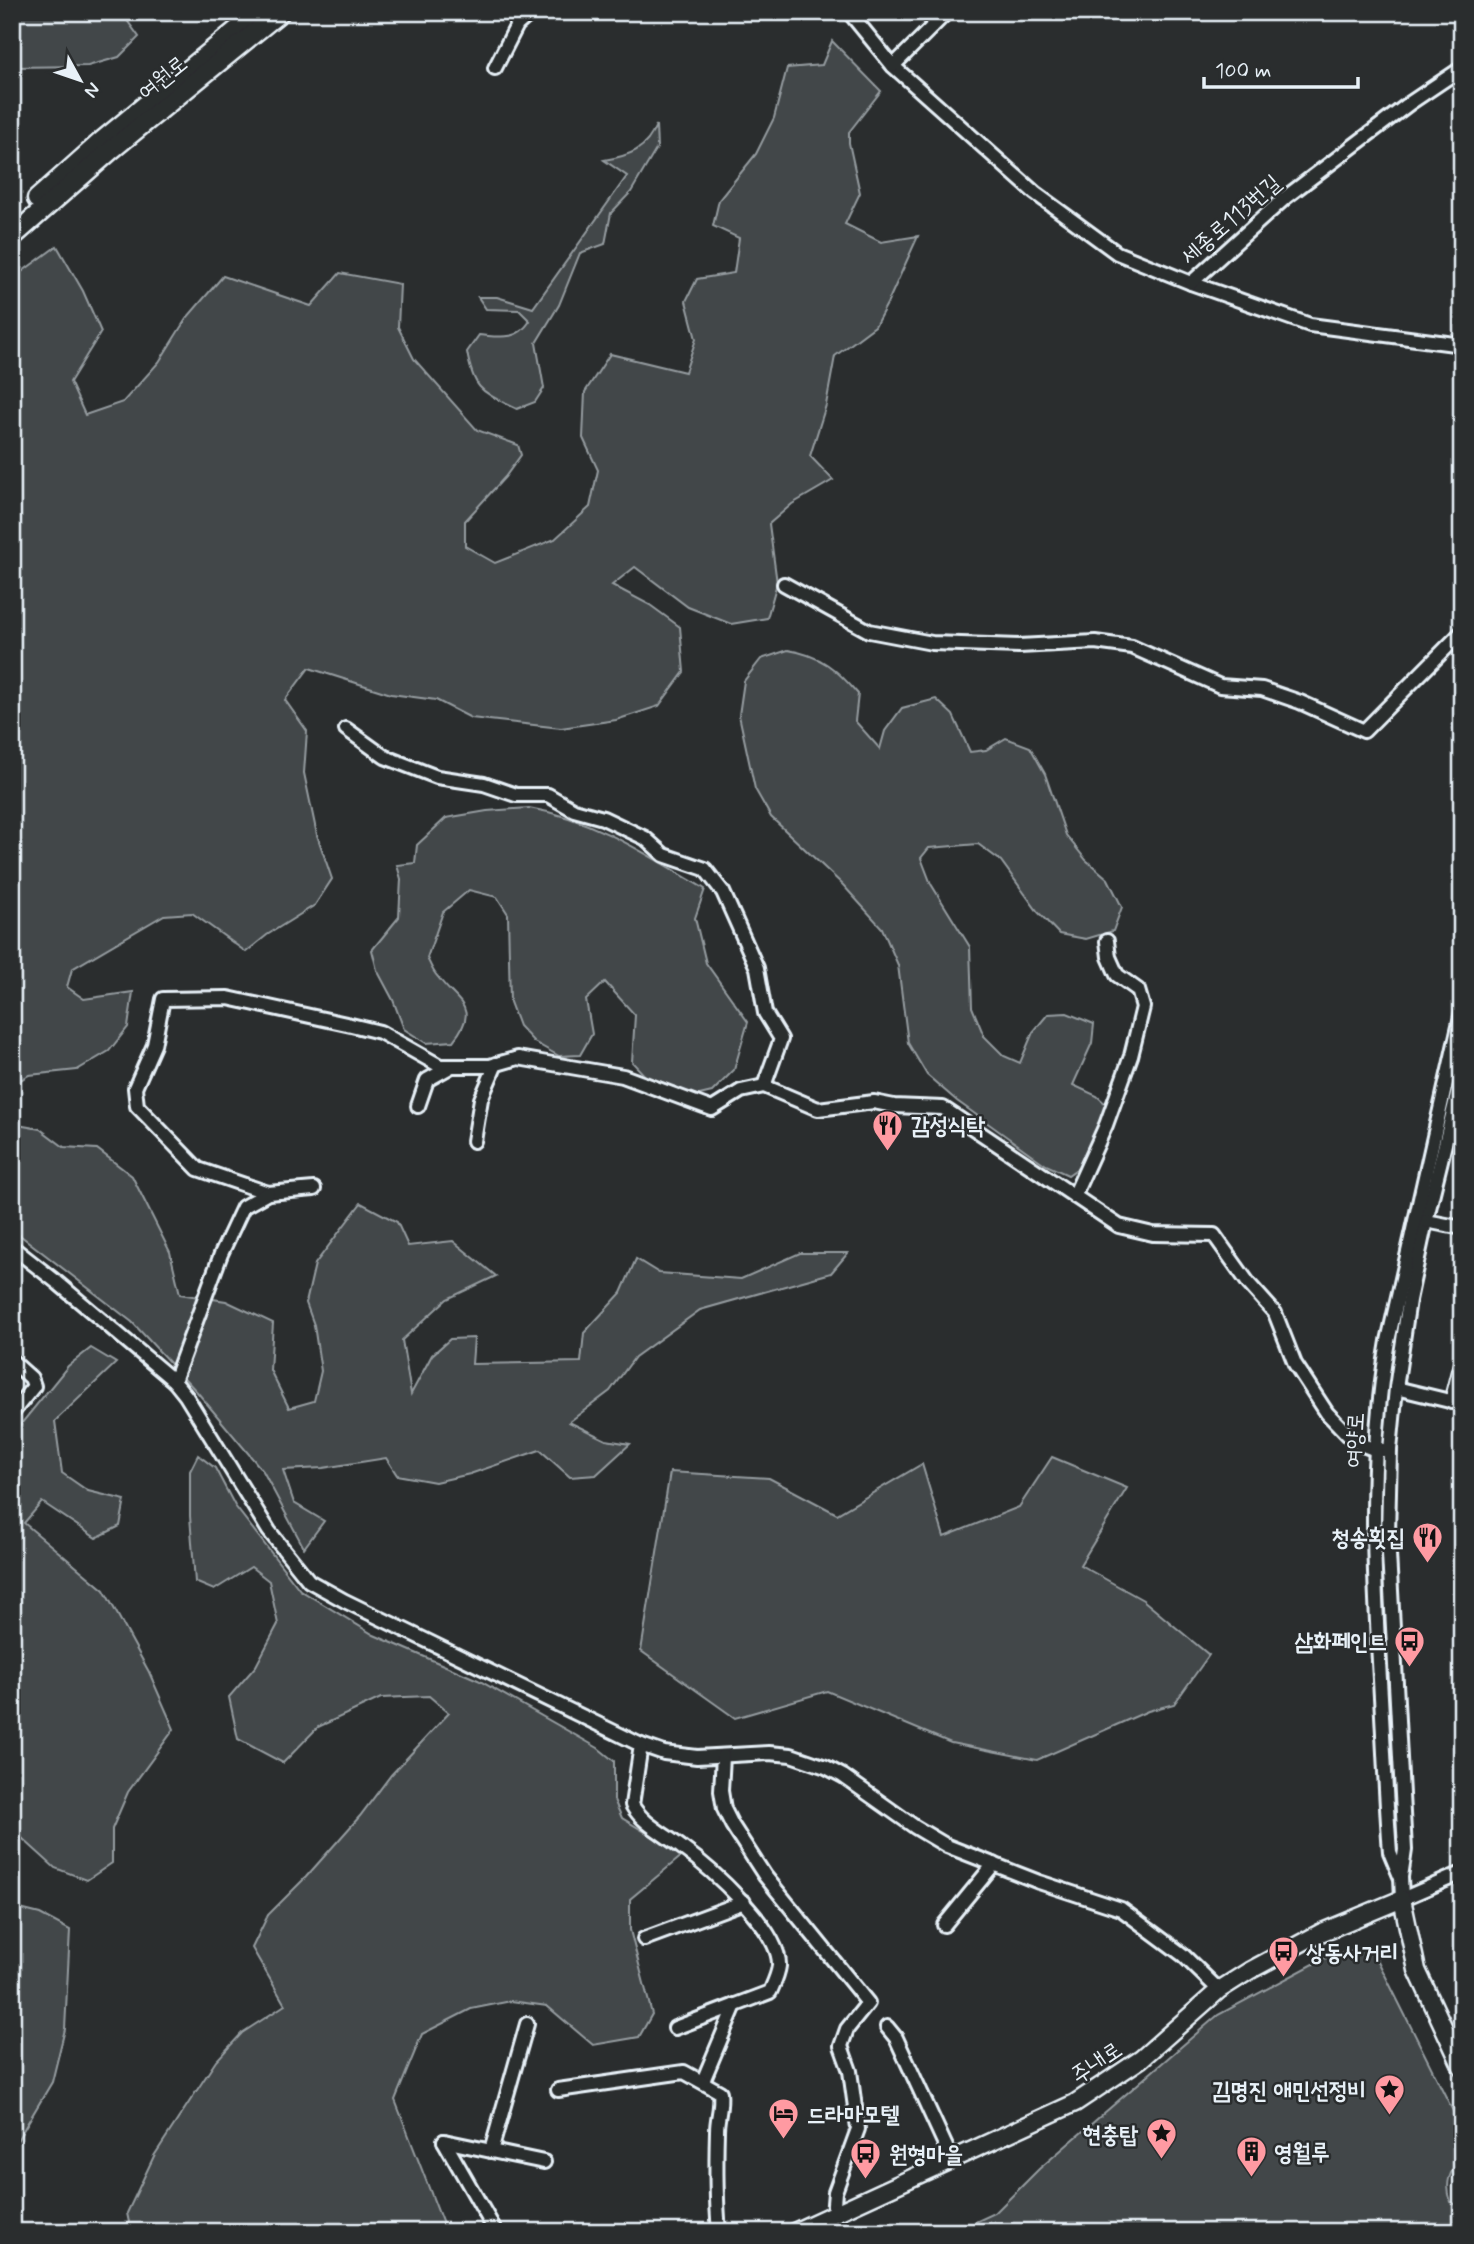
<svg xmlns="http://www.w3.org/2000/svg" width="1474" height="2244" font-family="Mynerve,'Poor Story',sans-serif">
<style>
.green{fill:#424648;stroke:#959ca0;stroke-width:2}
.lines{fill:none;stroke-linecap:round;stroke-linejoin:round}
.minor-casing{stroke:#e8f1f8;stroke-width:18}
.major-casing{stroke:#e8f1f8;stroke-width:21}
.highway-casing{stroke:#e8f1f8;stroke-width:23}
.minor{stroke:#2a2d2e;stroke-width:12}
.major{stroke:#2a2d2e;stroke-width:16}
.highway{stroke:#2a2d2e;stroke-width:18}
.labels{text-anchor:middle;stroke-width:5;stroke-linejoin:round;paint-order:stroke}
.street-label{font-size:23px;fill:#e8f1f8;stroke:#2a2d2e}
.poi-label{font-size:23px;font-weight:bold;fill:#e8f1f8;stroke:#2a2d2e;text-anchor:start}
</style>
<rect width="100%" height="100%" fill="#2a2d2e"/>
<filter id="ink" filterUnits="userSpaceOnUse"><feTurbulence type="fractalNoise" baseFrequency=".0143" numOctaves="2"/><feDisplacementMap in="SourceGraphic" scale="14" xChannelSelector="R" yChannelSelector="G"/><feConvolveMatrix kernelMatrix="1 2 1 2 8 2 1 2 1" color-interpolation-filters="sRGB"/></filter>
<g filter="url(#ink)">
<!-- green -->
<g class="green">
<polygon points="12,12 121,12 139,37 119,57 88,66 12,67"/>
<polygon points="832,41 881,91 849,132 849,143 860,193 845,224 881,242 918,236 888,302 875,326 835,356 826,405 810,456 833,480 792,504 769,524 777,583 767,618 731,624 688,607 635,567 612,585 650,605 680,627 684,672 659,706 616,720 561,728 471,718 436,700 391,694 309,668 285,700 307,731 304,773 317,835 332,879 315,905 267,935 246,952 192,913 164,915 72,969 67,987 84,999 133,992 128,1027 109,1051 77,1070 29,1075 12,1085 12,279 57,246 83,291 101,332 70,382 85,415 123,402 159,362 186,319 223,276 311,306 340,273 400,284 398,327 414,359 477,430 518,445 521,455 505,477 465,521 465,546 495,563 555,539 590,507 598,470 583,438 585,392 610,354 685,372 696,339 686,301 697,279 734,273 739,238 713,226 719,200 756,154 774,118 787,68 822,65"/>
<path d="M656,125L657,148L631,192L611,213L605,244L580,253L559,305L536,343L544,388L535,402L517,409C483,392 474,392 467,352L479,335C501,337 517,341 530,321L519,310L486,309L478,297H497L533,308L627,176L604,160C629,156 647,150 656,125Z"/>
<path d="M788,650C820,655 837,669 858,694L855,721L880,749L885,731L902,708L936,699L953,715L970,752L986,750L1006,738L1030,747L1045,774L1066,835L1086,860L1108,879L1122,907L1113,931L1086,939L1059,934L1038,912L1001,861L978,844L929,848L921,858L931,884L970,947L972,1007L984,1036L1004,1056L1020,1063L1033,1032L1048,1014L1067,1013L1094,1024L1092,1043L1073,1085L1097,1096L1108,1106L1082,1165L1068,1175L1046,1165L957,1101L927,1075L908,1043L898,965L882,928L843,885L771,817L755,789L739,715L744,681L761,659Z"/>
<path d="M529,808C595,819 649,856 705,889L695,918L706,963L748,1022L734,1070L712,1092L691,1097L650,1081L632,1062L635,1015L605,982L586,1000L592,1034L580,1055L559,1056L534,1042L519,1026L510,1002L508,914L497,897L469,890L443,912L427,958C430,964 433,972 438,977C457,1003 481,1007 453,1041L426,1043L404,1029L393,1000L377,970L372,950L399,917L401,879L397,865L415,863L417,845L446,818L487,811Z"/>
<polygon points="12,1124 40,1129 64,1147 97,1149 132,1176 170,1252 180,1294 226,1301 273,1323 270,1370 289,1408 314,1401 321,1371 314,1325 306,1303 315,1264 361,1203 397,1222 408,1246 453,1241 496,1276 447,1299 402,1340 411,1394 432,1355 450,1339 474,1338 472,1364 581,1362 584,1333 621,1293 636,1259 659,1273 741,1279 800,1253 848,1253 831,1273 700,1310 635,1357 610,1391 569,1422 606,1440 630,1444 596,1475 570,1477 540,1450 470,1474 435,1482 397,1475 386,1458 323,1468 283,1470 294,1503 324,1521 304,1548 263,1471 198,1393 132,1322 12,1229"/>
<polygon points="91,1348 116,1363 55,1421 62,1473 88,1491 125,1500 120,1526 96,1538 42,1502 24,1523 104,1590 149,1672 174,1729 128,1792 112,1829 112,1863 87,1880 55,1868 12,1829 12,1435 68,1366"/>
<polygon points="198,1455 215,1468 235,1506 300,1590 374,1635 478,1680 598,1748 614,1761 614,1800 622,1818 683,1855 630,1899 630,1930 652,2014 639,2037 593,2045 547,2006 511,2001 471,2009 422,2034 395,2100 446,2232 131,2232 127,2213 154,2156 216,2061 242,2033 285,2005 252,1948 268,1915 306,1877 360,1816 391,1775 449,1713 429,1696 381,1698 318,1727 283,1763 238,1739 229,1697 256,1666 278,1624 269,1581 251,1567 214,1590 195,1582 190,1516 190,1471"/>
<polygon points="1052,1457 1127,1488 1080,1565 1143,1600 1209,1655 1174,1704 1148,1711 1037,1760 951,1743 827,1691 735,1718 641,1651 670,1472 769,1478 837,1514 922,1464 944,1537 1019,1507"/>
<polygon points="12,1907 40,1914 70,1930 65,2029 52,2082 12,2149"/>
<path d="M1362,1947L1374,1953L1462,2129V2159C1448,2172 1445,2184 1451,2202L1462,2208V2232H954L995,2213L1039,2169L1218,2015L1323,1959Z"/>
</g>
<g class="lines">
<defs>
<g id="minor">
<polyline points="849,12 893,66 1035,193 1117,253 1191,283 1310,325 1462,345"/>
<polyline points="893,66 947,12"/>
<polyline points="495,68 517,25 532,12"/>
<polyline points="1191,283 1286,197 1410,103 1462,68"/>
<polyline points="784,584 869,631 932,643 1019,646 1095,642 1132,647 1220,686 1262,689 1300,702 1364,731 1462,632"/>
<polyline points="346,729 385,757 437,777 484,784 516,795 548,795 574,810 603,818 645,838 664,855 705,869 723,892 757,968 765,1013 781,1039 764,1086"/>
<polyline points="1462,1075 1426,1221 1409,1300 1396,1388 1390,1450 1388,1535 1405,1850 1401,1877 1402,1899 1462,1873"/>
<polyline points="418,1106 427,1080 452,1066"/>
<polyline points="474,1141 481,1099 496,1064"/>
<polyline points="314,1189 268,1193 198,1169 137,1106 135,1088 154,1045 163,999 228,998 351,1025 380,1032 440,1066 490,1066 518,1058 623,1076 712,1109 741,1091 764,1086 818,1109 874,1102 894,1106 943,1108 1119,1226 1153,1234 1214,1235 1249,1284 1275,1313 1295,1364 1327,1413 1355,1442 1376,1450 1390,1450"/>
<polyline points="1074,1196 1106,1125 1131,1056 1143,1007 1138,990 1117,975 1109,957 1107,941"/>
<polyline points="1426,1221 1462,1228"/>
<polyline points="12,1247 58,1283 174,1381 186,1396 269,1531 309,1581 345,1601 641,1745 664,1753 697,1757 769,1753 791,1755 826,1767 843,1776 915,1827 947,1846 1039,1882 1121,1909 1183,1955 1219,1990"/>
<polyline points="12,1361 31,1378 34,1386 12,1413"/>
<polyline points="174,1381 221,1254 243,1207 268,1193"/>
<polyline points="1396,1388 1462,1404"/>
<polyline points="1451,1402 1462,1359"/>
<path d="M641,1745L632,1805C642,1823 664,1834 681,1847C709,1867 781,1930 779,1966C778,1975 773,1985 770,1992L675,2028"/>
<polyline points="723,1756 721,1791 724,1809 732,1825 765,1876 868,2003 847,2029 841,2046 850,2071 858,2129 835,2192 833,2215"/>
<path d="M1400,1876L1390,1852C1386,1800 1384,1749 1381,1697C1374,1578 1367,1460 1388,1341L1462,1012"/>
<polyline points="944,1925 994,1864"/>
<polyline points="644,1939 744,1902"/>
<polyline points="887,2027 896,2038 952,2160"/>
<polyline points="703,2081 735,2005"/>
<path d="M558,2090L684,2072L720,2092C722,2109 717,2116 717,2131C716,2165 716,2198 719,2232"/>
<polyline points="444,2141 496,2232"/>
<polyline points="444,2141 544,2162"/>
<polyline points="491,2151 527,2024"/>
</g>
<polyline id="major" points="794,2232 1075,2103 1141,2059 1219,1990 1249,1971 1320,1933 1402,1899 1417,1970 1462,2067"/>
<g id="highway">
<polyline points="37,199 102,141 259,12"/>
<polyline points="12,237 111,150 280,12"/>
</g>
</defs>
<!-- minor casing -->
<use href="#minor" class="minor-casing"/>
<!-- major casing -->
<use href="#major" class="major-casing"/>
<!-- highway casing -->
<use href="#highway" class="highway-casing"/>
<!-- minor -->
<use href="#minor" class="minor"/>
<!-- major -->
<use href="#major" class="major"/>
<!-- highway -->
<use href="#highway" class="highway"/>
</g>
</g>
<!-- icons -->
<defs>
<symbol id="restaurant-pin" viewBox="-11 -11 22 30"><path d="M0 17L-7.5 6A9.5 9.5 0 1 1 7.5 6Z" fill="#ff9aa2" stroke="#2a2d2e"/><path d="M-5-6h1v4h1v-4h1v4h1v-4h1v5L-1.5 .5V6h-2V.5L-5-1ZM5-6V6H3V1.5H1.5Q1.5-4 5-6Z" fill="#111"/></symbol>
<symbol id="bus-pin" viewBox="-11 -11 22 30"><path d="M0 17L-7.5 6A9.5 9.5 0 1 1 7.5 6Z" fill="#ff9aa2" stroke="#2a2d2e"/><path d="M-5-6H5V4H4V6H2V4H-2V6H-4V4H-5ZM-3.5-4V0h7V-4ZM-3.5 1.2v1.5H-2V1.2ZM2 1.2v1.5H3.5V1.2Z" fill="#111"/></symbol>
<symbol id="sight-pin" viewBox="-11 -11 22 30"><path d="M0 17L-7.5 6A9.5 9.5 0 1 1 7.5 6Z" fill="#ff9aa2" stroke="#2a2d2e"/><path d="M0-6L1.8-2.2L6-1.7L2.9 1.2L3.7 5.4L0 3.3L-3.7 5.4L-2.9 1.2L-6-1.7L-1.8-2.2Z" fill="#111"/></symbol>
<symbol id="hotel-pin" viewBox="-11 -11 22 30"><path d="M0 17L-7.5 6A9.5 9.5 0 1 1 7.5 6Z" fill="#ff9aa2" stroke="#2a2d2e"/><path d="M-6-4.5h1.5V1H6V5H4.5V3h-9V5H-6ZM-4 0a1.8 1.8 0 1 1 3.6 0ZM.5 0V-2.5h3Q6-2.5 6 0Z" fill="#111"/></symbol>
<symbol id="building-pin" viewBox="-11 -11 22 30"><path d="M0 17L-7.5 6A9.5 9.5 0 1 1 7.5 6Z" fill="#ff9aa2" stroke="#2a2d2e"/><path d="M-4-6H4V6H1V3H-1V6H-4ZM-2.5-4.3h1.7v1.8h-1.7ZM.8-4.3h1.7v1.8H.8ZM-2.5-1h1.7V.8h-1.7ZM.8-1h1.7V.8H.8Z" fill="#111"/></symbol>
</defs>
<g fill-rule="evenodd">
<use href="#restaurant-pin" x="870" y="1108" width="35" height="47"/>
<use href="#restaurant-pin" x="1410" y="1520" width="35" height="47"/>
<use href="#bus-pin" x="1392" y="1624" width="35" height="47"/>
<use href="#bus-pin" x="1266" y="1934" width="35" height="47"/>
<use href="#sight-pin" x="1372" y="2072" width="35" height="47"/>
<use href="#hotel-pin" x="766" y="2096" width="35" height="47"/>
<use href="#sight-pin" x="1144" y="2116" width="35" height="47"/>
<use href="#building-pin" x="1234" y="2134" width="35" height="47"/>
<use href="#bus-pin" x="848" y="2136" width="35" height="47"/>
</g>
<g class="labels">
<!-- street labels -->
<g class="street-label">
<text transform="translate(162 77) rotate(-39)" y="8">여원로</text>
<text transform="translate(1230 219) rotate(-41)" y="8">세종로113번길</text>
<text transform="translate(1354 1440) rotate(-87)" y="8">여양로</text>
<text transform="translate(1096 2062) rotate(-34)" y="8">주내로</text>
</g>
<!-- poi labels -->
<g class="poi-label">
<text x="911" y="1133">감성식탁</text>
<text x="1405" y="1545" text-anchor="end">청송횟집</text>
<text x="1387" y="1649" text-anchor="end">삼화페인트</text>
<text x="1306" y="1960">상동사거리</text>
<text x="1366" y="2098" text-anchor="end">김명진 애민선정비</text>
<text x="807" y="2122">드라마모텔</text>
<text x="1138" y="2142" text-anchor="end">현충탑</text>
<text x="1274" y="2160">영월루</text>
<text x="889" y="2162">원형마을</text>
</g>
</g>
<!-- margin -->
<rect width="1474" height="2244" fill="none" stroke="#2a2d2e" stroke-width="42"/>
<rect x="21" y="21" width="1432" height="2202" fill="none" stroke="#e8f1f8" stroke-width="2.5" filter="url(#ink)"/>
<!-- north arrow -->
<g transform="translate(80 80) rotate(130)" stroke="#2a2d2e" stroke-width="5" paint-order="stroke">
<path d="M0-5L12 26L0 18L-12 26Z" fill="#e8f1f8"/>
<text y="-10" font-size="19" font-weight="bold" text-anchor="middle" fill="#e8f1f8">N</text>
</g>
<!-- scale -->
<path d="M1204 77v10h154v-10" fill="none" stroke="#e8f1f8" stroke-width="3.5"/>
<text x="1215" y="77" font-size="21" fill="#e8f1f8" stroke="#2a2d2e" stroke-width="5" paint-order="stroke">100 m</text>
</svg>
